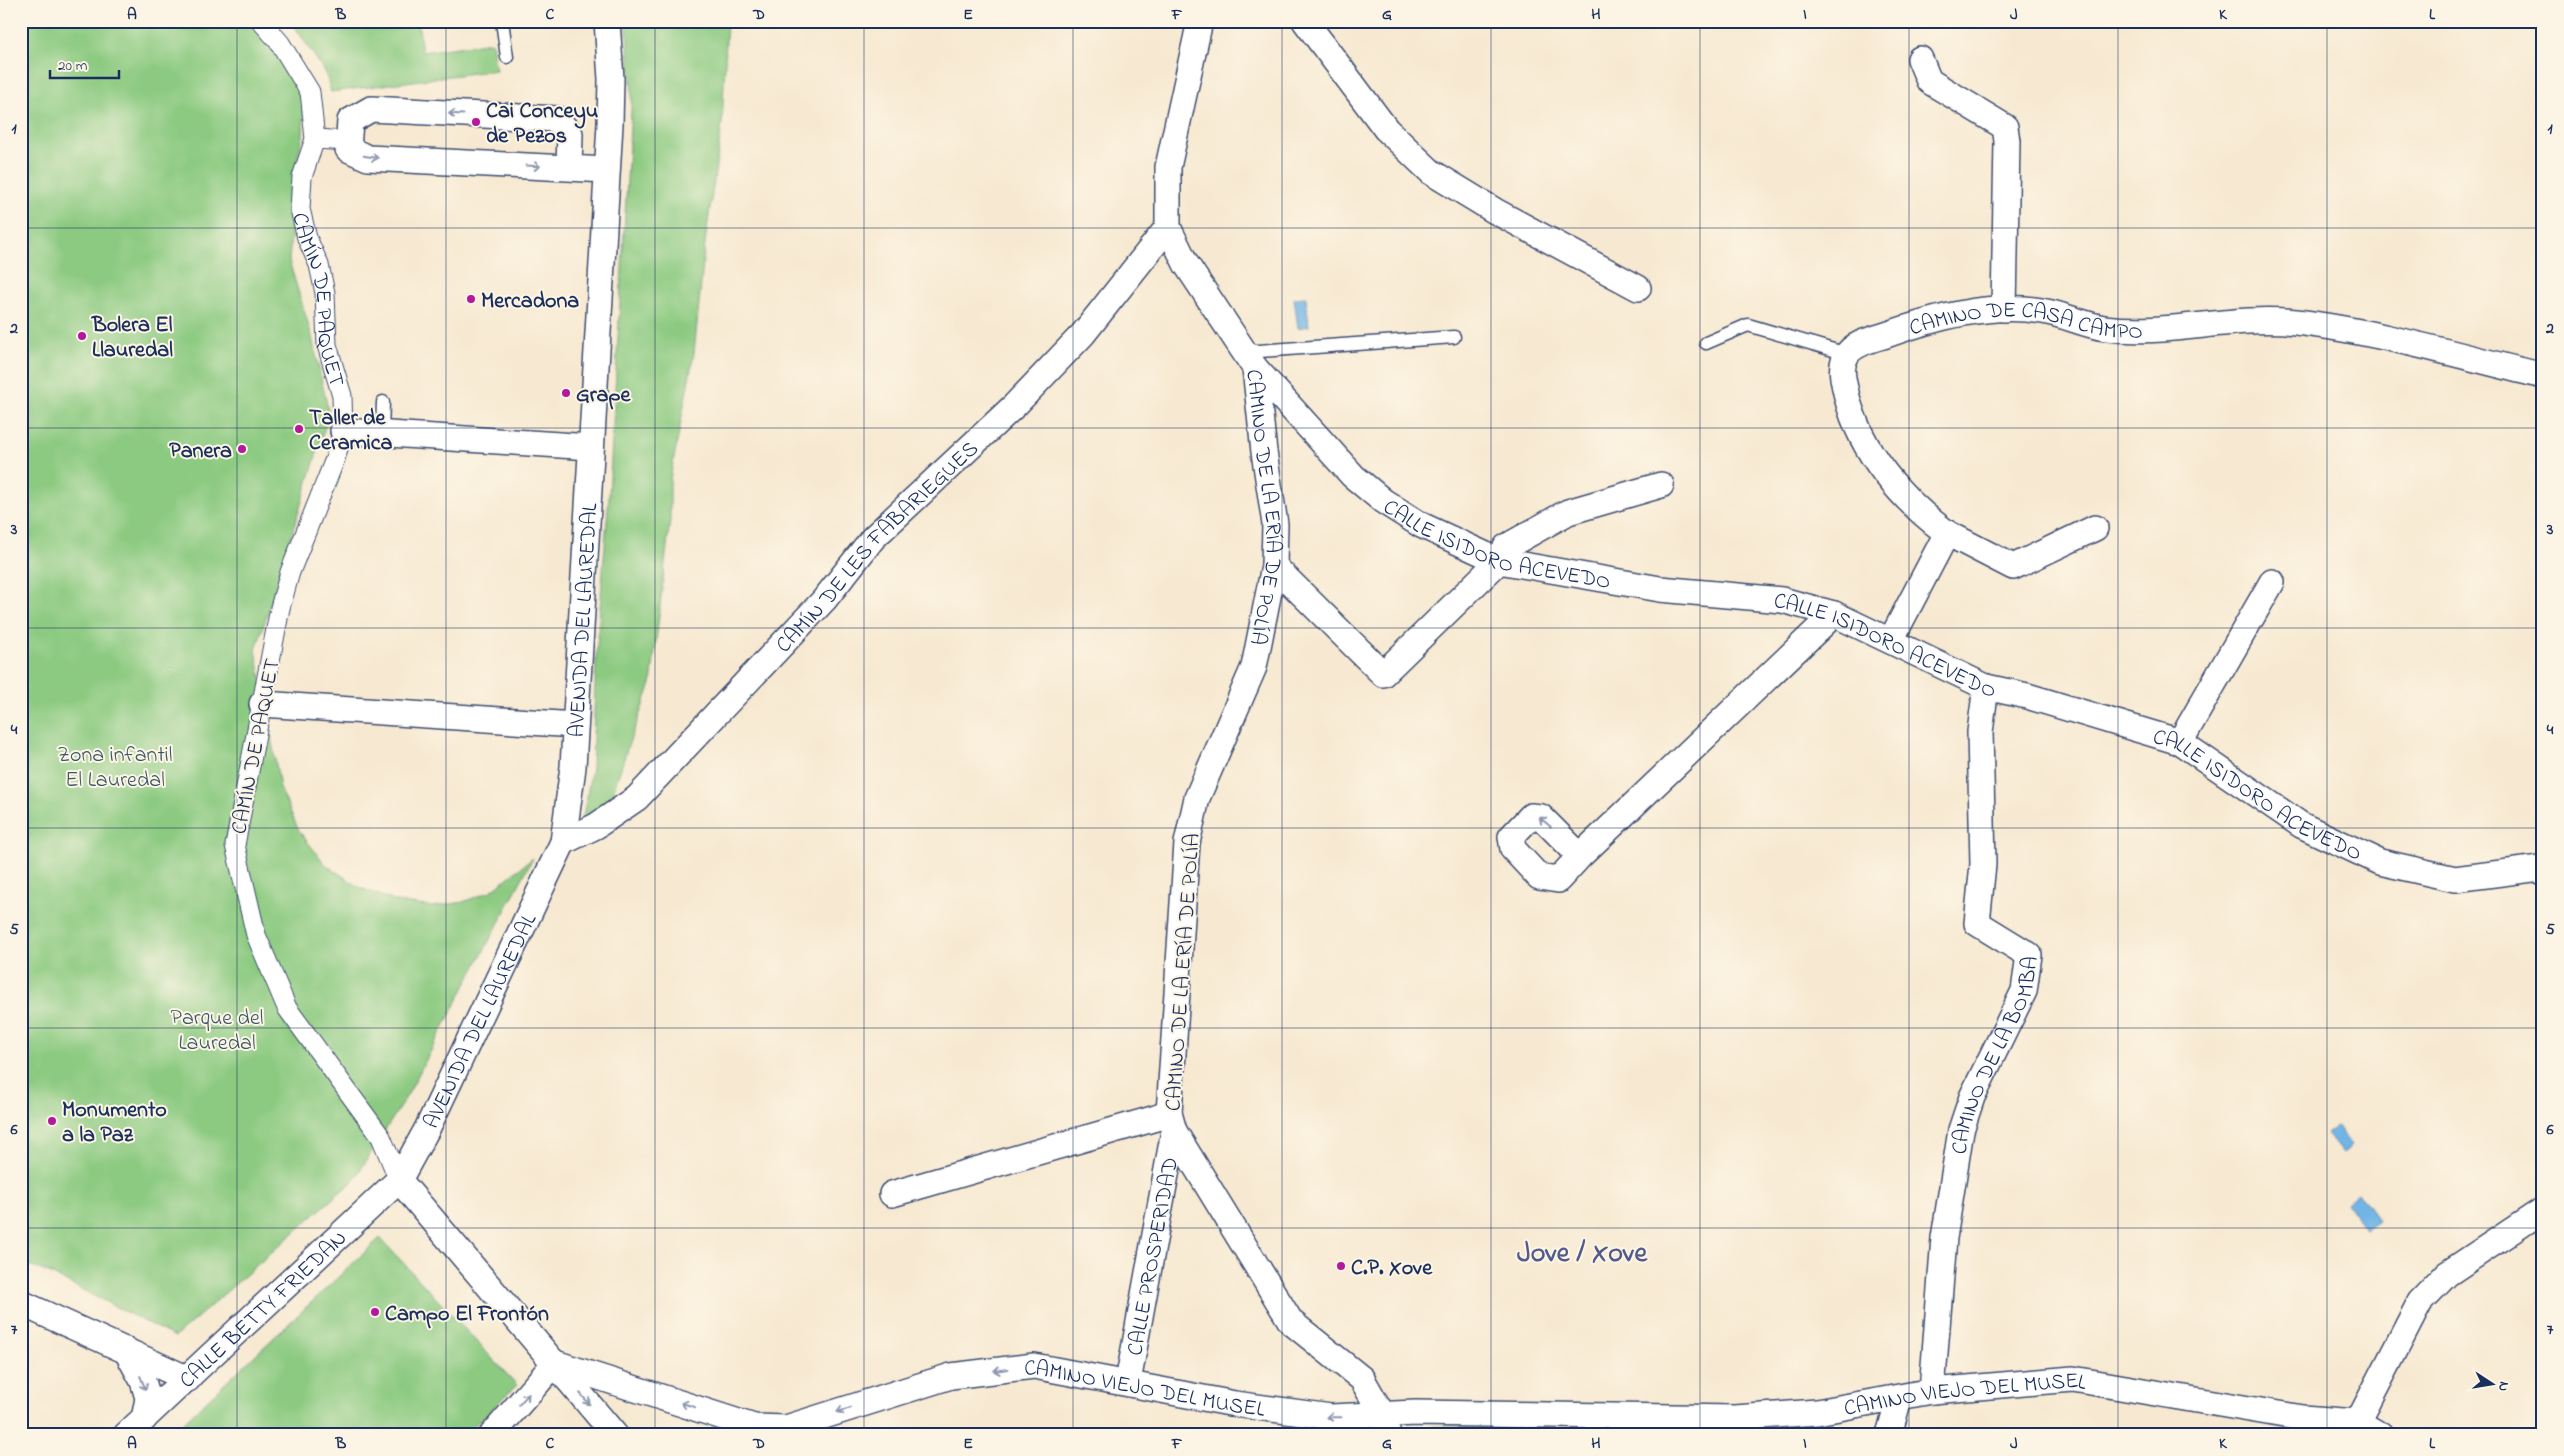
<svg xmlns="http://www.w3.org/2000/svg" width="2564" height="1456" font-family="'Indie Flower',sans-serif">
<style>
.green{fill:#8cca81;stroke:#547c70}
.water{fill:#70b5e6;stroke:#4672a2}
.lines{fill:none;stroke-linecap:round;stroke-linejoin:round}
.service-casing{stroke:#3c4b6f;stroke-width:15}
.pedestrian-casing{stroke:#3c4b6f;stroke-width:21}
.minor-casing{stroke:#3c4b6f;stroke-width:28}
.service{stroke:#fff;stroke-width:12}
.pedestrian{stroke:#fff;stroke-width:19}
.minor{stroke:#fff;stroke-width:25}
.oneway{stroke:#8d97ae}
.grid{fill:none;stroke:#1b2f5e;stroke-width:1;stroke-opacity:0.55}
.poi-dot{fill:#b5179e;stroke:#fcf5e5;stroke-width:2}
.labels{text-anchor:middle;stroke-width:4;stroke-linejoin:round;paint-order:stroke}
.poi-label{font-size:22px;font-weight:bold;fill:#1b2f5e;stroke:#fcf5e5;text-anchor:start}
.street-label{font-size:22px;fill:#1b2f5e;stroke:#fcf5e5}
.park-label{font-size:22px;fill:#375667;stroke:#fcf5e5}
.district-label{font-size:28px;font-weight:bold;fill:#535b8c;stroke:#fcf5e5}
.neatline{fill:none;stroke:#1b2f5e;stroke-width:2}
.grid-label{font-size:16px;text-anchor:middle;font-weight:bold;fill:#1b2f5e}
</style>
<rect width="100%" height="100%" fill="#fcf5e5"/>
<filter id="ink" filterUnits="userSpaceOnUse"><feTurbulence type="fractalNoise" baseFrequency=".02" numOctaves="2"/><feDisplacementMap in="SourceGraphic" scale="10" xChannelSelector="R" yChannelSelector="G"/><feConvolveMatrix kernelMatrix="1 2 1 2 8 2 1 2 1" color-interpolation-filters="sRGB"/></filter>
<filter id="wash" filterUnits="userSpaceOnUse"><feTurbulence type="fractalNoise" baseFrequency=".0096" numOctaves="4" result="noise"/><feDisplacementMap in="SourceGraphic" scale="20" xChannelSelector="R" yChannelSelector="G"/><feGaussianBlur stdDeviation="1.12" result="paint"/><feColorMatrix in="noise" values="0 0 0 0 0 0 0 0 0 0 0 0 0 0 0 0 0 1.4 0 .05"/><feComposite in="paint" operator="in"/></filter>
<g filter="url(#wash)">
<rect width="100%" height="100%" fill="#f7e9d1"/>
<!-- green -->
<g class="green">
<polygon points="21,21 252,21 304,82 303,137 298,155 289,261 311,333 329,414 256,650 280,788 299,831 326,865 361,888 397,902 433,907 463,902 491,891 533,858 408,1094 354,1180 175,1337 47,1272 21,1263"/>
<polygon points="291,21 418,21 422,52 492,42 496,70 331,92 325,72"/>
<polygon points="626,21 727,21 722,124 705,243 694,353 670,479 670,520 651,684 628,746 607,811 581,827 592,768 596,658 609,495 632,93"/>
<polygon points="380,1238 517,1385 464,1435 170,1435"/>
<polygon points="1432,1426 1735,1431 1785,1428 1783,1435 1420,1435 1422,1431"/>
</g>
<!-- water -->
<g class="water">
<polygon points="1306,297 1309,326 1298,328 1294,298"/>
<polygon points="2336,1126 2351,1146 2342,1153 2326,1133"/>
<polygon points="2358,1192 2378,1220 2365,1229 2346,1202"/>
</g>
</g>
<g filter="url(#ink)">
<g class="lines">
<defs>
<g id="service">
<polyline points="502,21 507,57"/>
<polyline points="1706,343 1748,325 1847,354"/>
<polyline points="1245,352 1454,337"/>
<polyline points="382,433 383,402"/>
</g>
<g id="pedestrian">
<path id="s1" d="M261,21L280,43L310,92L315,139L302,177L300,209L307,238L319,265L325,293L327,345L342,396L343,431L335,459L290,572L280,608L235,845L256,935L287,1008L381,1137L399,1180"/>
<polyline points="315,139 349,141"/>
</g>
<g id="minor">
<path id="s2" d="M1200,21L1168,167V227L1186,264L1255,368L1264,452L1275,524L1274,566L1254,667L1197,798L1187,843L1169,1113L1174,1131L1291,1322L1362,1379L1382,1414L1388,1435"/>
<polyline points="1305,21 1386,129 1431,172 1495,211 1638,288"/>
<polyline points="1920,59 1929,81 2005,127 2007,141 2004,309"/>
<polyline points="569,167 570,134 557,119 371,109 350,121 348,149 368,158 607,170"/>
<path id="s3" d="M1255,368L1353,476L1383,501L1421,525L1499,561L1660,589L1782,600L1834,614L1986,687L2027,696L2180,742L2301,825L2380,862L2455,879L2540,868L2543,872"/>
<polyline points="343,431 591,447"/>
<polyline points="1947,533 2013,567 2095,528"/>
<polyline points="1274,566 1383,674 1499,561 1506,547 1568,512 1661,485"/>
<path id="s4" d="M1891,640L1947,533C1902,500 1861,453 1847,397C1844,383 1839,369 1846,356C1853,343 1873,339 1886,335C1934,318 1990,302 2042,311C2063,314 2084,325 2105,328C2168,336 2232,315 2296,322C2376,331 2464,357 2543,376"/>
<polyline points="262,704 575,725"/>
<polyline points="2180,742 2272,582"/>
<path id="s5" d="M563,842L596,826L637,798L824,600L873,538L1015,405L1083,334L1168,227"/>
<polyline points="1580,856 1541,817 1531,816 1511,837 1513,849 1539,877 1558,880 1580,856 1834,614"/>
<polyline points="399,1180 615,1435"/>
<polyline points="892,1194 1156,1118 1169,1113"/>
<polyline points="21,1303 188,1379"/>
<polyline points="126,1350 143,1381 148,1398 144,1419"/>
<path id="s6" d="M555,1363L754,1427L786,1428L951,1376L1034,1366L1235,1404L1331,1417L1415,1413L1735,1418L1817,1412L1932,1391L2073,1379L2302,1418L2358,1422L2420,1302L2447,1274L2543,1210"/>
<path id="s7" d="M1128,1382L1174,1131"/>
<path id="s8" d="M1932,1391L1944,1238L1961,1130L1972,1097L2024,991L2029,955L1977,923L1983,864L1980,732L1986,687"/>
<polyline points="2358,1422 2380,1435"/>
<path id="s9" d="M126,1435L399,1180L427,1129L563,842L573,767L610,124L611,79L607,21"/>
<polyline points="492,1435 555,1363"/>
<polyline points="1889,1435 1899,1398"/>
</g>
</defs>
<!-- service casing -->
<use href="#service" class="service-casing"/>
<!-- pedestrian casing -->
<use href="#pedestrian" class="pedestrian-casing"/>
<!-- minor casing -->
<use href="#minor" class="minor-casing"/>
<!-- service -->
<use href="#service" class="service"/>
<!-- pedestrian -->
<use href="#pedestrian" class="pedestrian"/>
<!-- minor -->
<use href="#minor" class="minor"/>
</g>
<!-- one-way arrows -->
<defs><path id="oneway-shaft" d="M-6 0H5M1.5-3L5.5 0L1.5 3" fill="none" stroke-width="1.6" stroke-linecap="round" stroke-linejoin="round" transform="scale(1.25)"/></defs>
<g class="oneway">
<use href="#oneway-shaft" transform="translate(456 114) rotate(-177)"/>
<use href="#oneway-shaft" transform="translate(371 157) rotate(10)"/>
<use href="#oneway-shaft" transform="translate(533 166) rotate(3)"/>
<use href="#oneway-shaft" transform="translate(1545 822) rotate(-140)"/>
<use href="#oneway-shaft" transform="translate(1001 1370) rotate(173)"/>
<use href="#oneway-shaft" transform="translate(143 1383) rotate(68)"/>
<use href="#oneway-shaft" transform="translate(524 1399) rotate(-49)"/>
<use href="#oneway-shaft" transform="translate(585 1399) rotate(50)"/>
<use href="#oneway-shaft" transform="translate(688 1405) rotate(-162)"/>
<use href="#oneway-shaft" transform="translate(844 1410) rotate(162)"/>
<use href="#oneway-shaft" transform="translate(1334 1417) rotate(-179)"/>
</g>
</g>
<!-- grid -->
<path class="grid" d="M237,21V1435M446,21V1435M655,21V1435M864,21V1435M1073,21V1435M1282,21V1435M1491,21V1435M1700,21V1435M1909,21V1435M2118,21V1435M2327,21V1435M21,228H2543M21,428H2543M21,628H2543M21,828H2543M21,1028H2543M21,1228H2543"/>
<!-- markers -->
<g class="poi-dot">
<circle cx="476" cy="122" r="5"/>
<circle cx="471" cy="299" r="5"/>
<circle cx="82" cy="336" r="5"/>
<circle cx="566" cy="393" r="5"/>
<circle cx="299" cy="429" r="5"/>
<circle cx="242" cy="449" r="5"/>
<circle cx="52" cy="1121" r="5"/>
<circle cx="1341" cy="1266" r="5"/>
<circle cx="375" cy="1312" r="5"/>
</g>
<g class="labels">
<!-- poi labels -->
<g class="poi-label">
<text x="486" y="117">Cai Conceyu<tspan x="486" dy="25">de Pezos</tspan></text>
<text x="481" y="307">Mercadona</text>
<text x="92" y="331">Bolera El<tspan x="92" dy="25">Llauredal</tspan></text>
<text x="576" y="401">Grape</text>
<text x="309" y="424">Taller de<tspan x="309" dy="25">Ceramica</tspan></text>
<text x="232" y="457" text-anchor="end">Panera</text>
<text x="62" y="1116">Monumento<tspan x="62" dy="25">a la Paz</tspan></text>
<text x="1351" y="1274">C.P. Xove</text>
<text x="385" y="1320">Campo El Frontón</text>
</g>
<!-- street labels -->
<g class="street-label">
<text dy="8" stroke="none"><textPath href="#s1" startOffset="299">CAMÍN DE PAQUET</textPath></text>
<text dy="8" stroke="none"><textPath href="#s4" startOffset="525">CAMINO DE CASA CAMPO</textPath></text>
<text dy="8" stroke="none"><textPath href="#s2" startOffset="516">CAMINO DE LA ERÍA DE POLÍA</textPath></text>
<text dy="8" stroke="none"><textPath href="#s3" startOffset="309">CALLE ISIDORO ACEVEDO</textPath></text>
<text dy="8" stroke="none"><textPath href="#s5" startOffset="434">CAMÍN DE LES FABARIEGUES</textPath></text>
<text dy="8" stroke="none"><textPath href="#s9" startOffset="972">AVENIDA DEL LAUREDAL</textPath></text>
<text dy="8" stroke="none"><textPath href="#s3" startOffset="714">CALLE ISIDORO ACEVEDO</textPath></text>
<text transform="translate(254 746) rotate(-79)" y="8">CAMÍN DE PAQUET</text>
<text dy="8" stroke="none"><textPath href="#s3" startOffset="1119">CALLE ISIDORO ACEVEDO</textPath></text>
<text transform="translate(1181 972) rotate(-86)" y="8">CAMINO DE LA ERÍA DE POLÍA</text>
<text dy="8" stroke="none"><textPath href="#s9" startOffset="552">AVENIDA DEL LAUREDAL</textPath></text>
<text dy="8" stroke="none"><textPath href="#s8" startOffset="345">CAMINO DE LA BOMBA</textPath></text>
<text dy="8" stroke="none"><textPath href="#s7" startOffset="128">CALLE PROSPERIDAD</textPath></text>
<text dy="8" stroke="none"><textPath href="#s9" startOffset="186">CALLE BETTY FRIEDAN</textPath></text>
<text dy="8" stroke="none"><textPath href="#s6" startOffset="610">CAMINO VIEJO DEL MUSEL</textPath></text>
<text dy="8" stroke="none"><textPath href="#s6" startOffset="1435">CAMINO VIEJO DEL MUSEL</textPath></text>
</g>
<!-- park labels -->
<g class="park-label">
<text x="115" y="761">Zona infantil<tspan x="115" dy="25">El Lauredal</tspan></text>
<text x="217" y="1024">Parque del<tspan x="217" dy="25">Lauredal</tspan></text>
</g>
<!-- district labels -->
<g class="district-label">
<text x="1582" y="1261">Jove / Xove</text>
</g>
</g>
<!-- margin -->
<rect width="2564" height="1456" fill="none" stroke="#fcf5e5" stroke-width="55"/>
<!-- north arrow -->
<g transform="translate(2492 1384) rotate(102)" stroke="#fcf5e5" stroke-width="4" paint-order="stroke">
<path d="M0-4L9 19L0 12L-9 19Z" fill="#1b2f5e"/>
<text y="-8" font-size="14" font-weight="bold" text-anchor="middle" fill="#1b2f5e">N</text>
</g>
<!-- scale -->
<path d="M50 70v8h69v-8" fill="none" stroke="#1b2f5e" stroke-width="2.5"/>
<text x="58" y="70" font-size="15" fill="#1b2f5e" stroke="#fcf5e5" stroke-width="4" paint-order="stroke">20 m</text>
<rect x="28" y="28" width="2508" height="1400" class="neatline"/>
<g class="grid-label">
<text x="132" y="19">A</text>
<text x="341" y="19">B</text>
<text x="550" y="19">C</text>
<text x="759" y="19">D</text>
<text x="968" y="19">E</text>
<text x="1177" y="19">F</text>
<text x="1387" y="19">G</text>
<text x="1596" y="19">H</text>
<text x="1805" y="19">I</text>
<text x="2014" y="19">J</text>
<text x="2223" y="19">K</text>
<text x="2432" y="19">L</text>
<text x="14" y="133">1</text>
<text x="2550" y="133">1</text>
<text x="14" y="333">2</text>
<text x="2550" y="333">2</text>
<text x="14" y="534">3</text>
<text x="2550" y="534">3</text>
<text x="14" y="734">4</text>
<text x="2550" y="734">4</text>
<text x="14" y="934">5</text>
<text x="2550" y="934">5</text>
<text x="14" y="1134">6</text>
<text x="2550" y="1134">6</text>
<text x="14" y="1334">7</text>
<text x="2550" y="1334">7</text>
<text x="132" y="1448">A</text>
<text x="341" y="1448">B</text>
<text x="550" y="1448">C</text>
<text x="759" y="1448">D</text>
<text x="968" y="1448">E</text>
<text x="1177" y="1448">F</text>
<text x="1387" y="1448">G</text>
<text x="1596" y="1448">H</text>
<text x="1805" y="1448">I</text>
<text x="2014" y="1448">J</text>
<text x="2223" y="1448">K</text>
<text x="2432" y="1448">L</text>
</g>
</svg>
